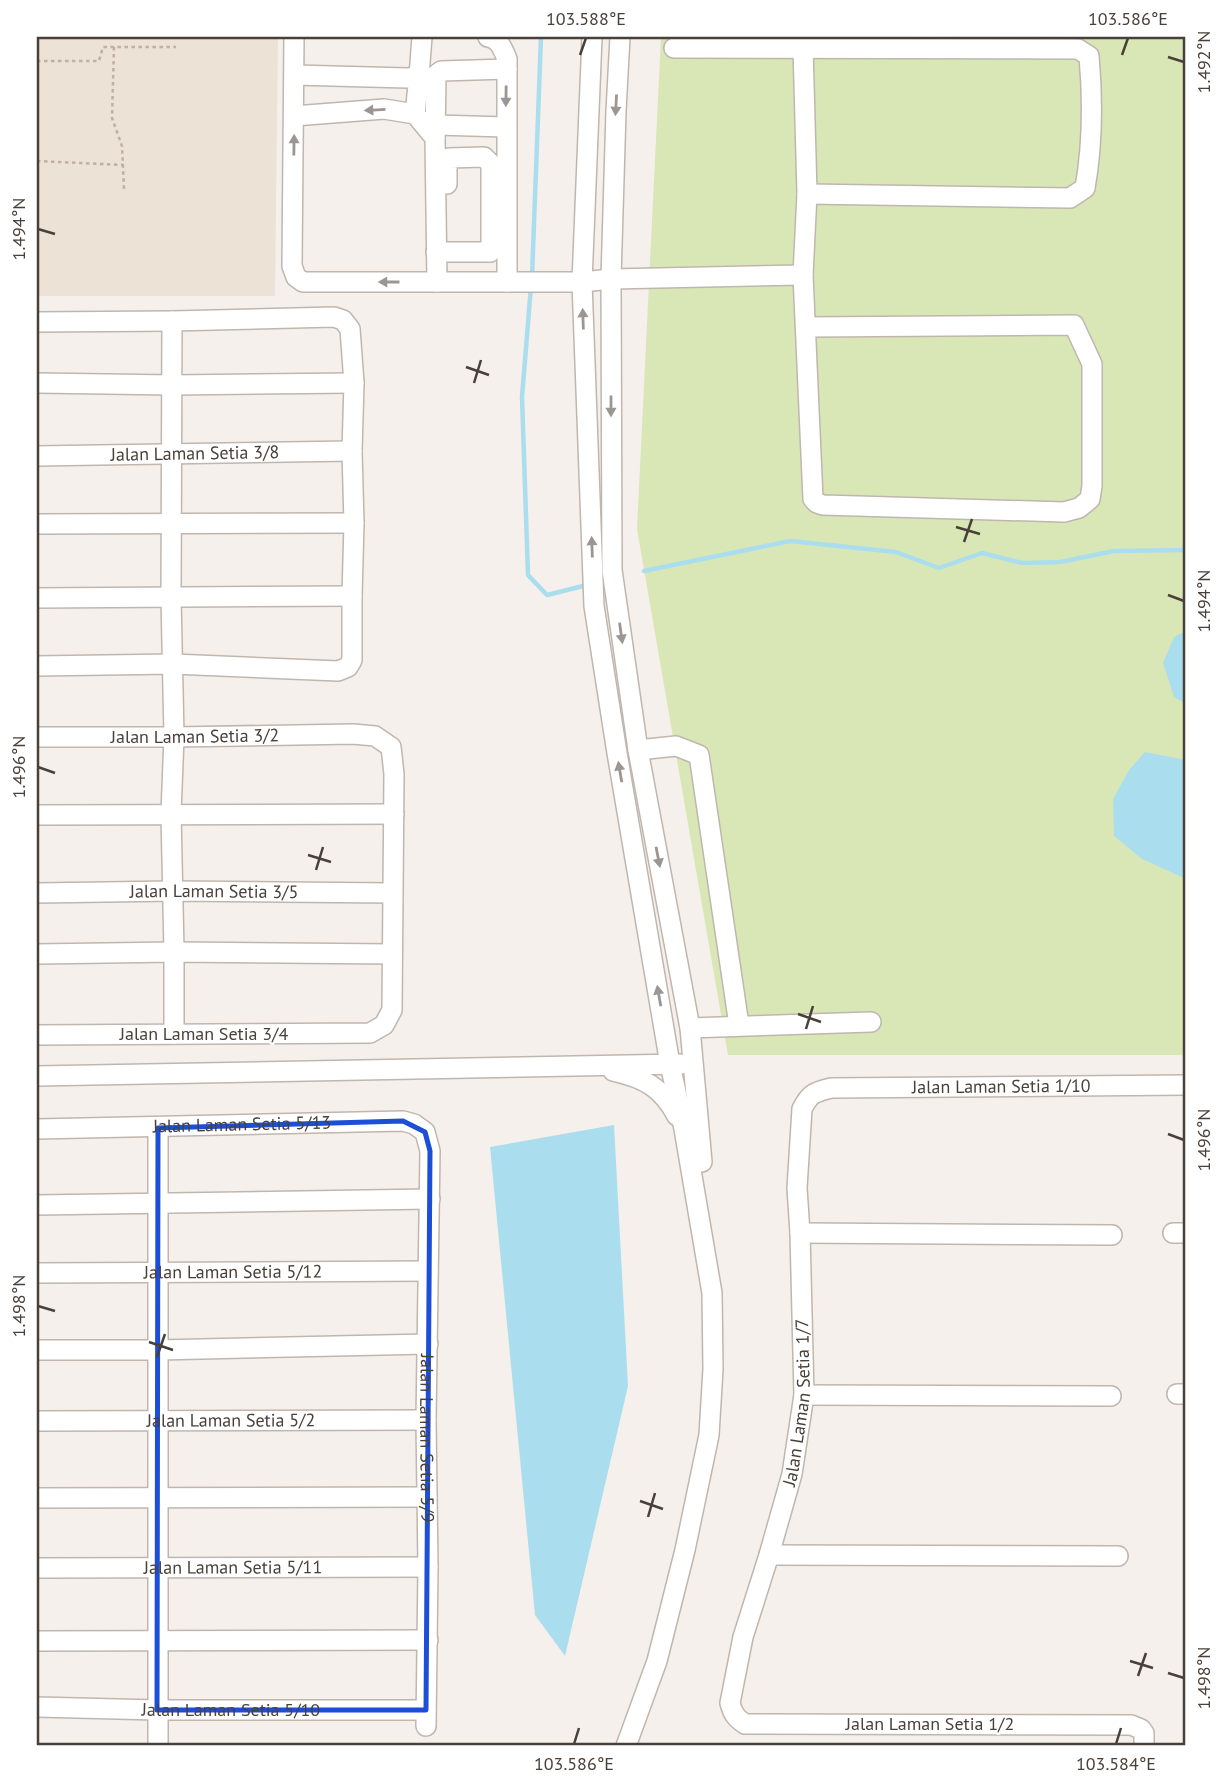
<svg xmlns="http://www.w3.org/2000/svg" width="1223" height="1783" font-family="'PT Sans',sans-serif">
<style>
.education{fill:#ede2d6}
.green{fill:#d9e7b6}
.water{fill:#aadeee}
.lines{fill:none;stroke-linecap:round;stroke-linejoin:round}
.stream{stroke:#aadeee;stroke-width:4.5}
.minor-casing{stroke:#c0b6ae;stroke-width:22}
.path{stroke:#c1af9f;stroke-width:2.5;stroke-dasharray:3.5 3.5;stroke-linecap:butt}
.minor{stroke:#fff;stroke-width:19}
.oneway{fill:#9b9692}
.marked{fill:none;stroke:#1d4ed8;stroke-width:5;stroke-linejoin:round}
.ticks{fill:none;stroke:#494039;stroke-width:2.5}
.labels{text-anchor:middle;stroke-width:5;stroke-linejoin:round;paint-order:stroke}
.street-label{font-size:18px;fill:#494039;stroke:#fff}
.neatline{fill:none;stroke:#494039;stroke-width:2.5}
.ticks-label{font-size:18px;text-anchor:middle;fill:#494039}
</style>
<rect width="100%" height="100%" fill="#f5f0eb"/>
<!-- education -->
<polygon class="education" points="37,37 278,37 275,296 37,296"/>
<!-- green -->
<polygon class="green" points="661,37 1186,37 1186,1055 728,1055 637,529"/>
<!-- water -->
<g class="water">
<polygon points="1186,631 1186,704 1174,697 1163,663 1174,637"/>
<polygon points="1145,752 1186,760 1186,879 1142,859 1114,836 1113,799 1129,770"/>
<polygon points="614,1125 628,1386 565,1656 535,1615 490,1147"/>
</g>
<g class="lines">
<!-- stream -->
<g class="stream">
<polyline points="532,277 541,37"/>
<polyline points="531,286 522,397 528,575 547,595 587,585"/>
<polyline points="644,571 790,541 896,552 939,568 982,553 1022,563 1060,562 1114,551 1186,550"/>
</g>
<defs>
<g id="minor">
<polyline points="294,37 292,266 296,277 303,282 582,282 611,279 803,275"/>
<path d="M488,37C500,39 503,50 507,59V282"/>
<polyline points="592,37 582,282 594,606 617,753 670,1064 684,1129 712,1293 713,1369 709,1435 685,1550 657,1661 626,1746"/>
<polyline points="620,37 616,111 611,279 612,570 638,750 690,1028 702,1162"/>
<polyline points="803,47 807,194 803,275 813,499 817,503 823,505 1064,512 1079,508 1090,499 1092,486 1092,364 1074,325 806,327"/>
<path d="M674,48L1078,49L1089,56C1093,101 1093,143 1085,188L1070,198L807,194"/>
<polyline points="294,75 407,78 419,76"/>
<polyline points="415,114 419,76 422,37"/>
<polyline points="294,116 384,109 415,114 435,138 437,282"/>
<polyline points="436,125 506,127"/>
<polyline points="435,138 436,75 441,71 507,69"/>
<polyline points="436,252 490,252 491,250 491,164 484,157 449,158 447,161 447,184"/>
<polyline points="172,321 171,597 174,737 171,813 174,952 174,1034"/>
<polyline points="37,322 172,321 334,317 343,320 350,329 354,383 352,451 354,523 352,596 352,660 348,667 338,671 173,664 37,666"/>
<polyline points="37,383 173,385 354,383"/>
<path id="s1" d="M37,456L352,451"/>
<polyline points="37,524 354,523"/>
<polyline points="37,598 352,596"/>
<path id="s2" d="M37,737H174L353,734L375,736L391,747L394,774L392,1010L384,1025L370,1033L37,1035"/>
<polyline points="638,750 676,746 699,755 739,1025"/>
<polyline points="37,815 394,814"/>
<path id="s3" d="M37,893L173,891L392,893"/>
<polyline points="37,954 174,952 392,954"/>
<polyline points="690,1028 871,1022"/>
<path d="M613,1071C644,1078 662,1087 677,1116"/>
<polyline points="37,1076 681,1064"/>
<path id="s4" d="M37,1129L403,1121L414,1124L425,1132L430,1151L426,1420L428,1567L426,1726"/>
<polyline points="37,1205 430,1199"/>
<polyline points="800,1233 1112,1235"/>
<polyline points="1173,1233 1186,1233"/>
<path id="s5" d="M37,1273L428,1271"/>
<polyline points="37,1350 158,1350 428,1344"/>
<polyline points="1177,1394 1186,1394"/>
<polyline points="804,1395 1111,1396"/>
<path id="s6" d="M37,1421L426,1420"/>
<polyline points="37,1498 427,1497"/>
<polyline points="769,1555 1118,1556"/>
<path id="s7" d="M37,1568L428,1567"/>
<polyline points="37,1641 428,1640"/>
<path id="s8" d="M37,1707L157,1710H426"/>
<polyline points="158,1746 158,1128"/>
<path id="s9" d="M1144,1746V1733L1141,1729L1131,1725L745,1724C736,1718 733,1714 730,1703L743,1637L769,1555L792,1474L804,1395L800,1233L797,1188L802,1109C810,1093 815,1092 831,1088L1186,1085"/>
</g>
</defs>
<!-- minor casing -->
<use href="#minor" class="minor-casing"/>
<!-- path -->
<g class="path">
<polyline points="114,47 112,118 122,146 124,189"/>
<polyline points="37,61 99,61 103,47 176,47"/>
<polyline points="37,161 124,165"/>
</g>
<!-- minor -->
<use href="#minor" class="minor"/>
</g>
<!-- one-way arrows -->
<defs><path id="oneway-solid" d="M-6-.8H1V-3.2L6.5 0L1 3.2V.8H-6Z" transform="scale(1.75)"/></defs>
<g class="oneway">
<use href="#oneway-solid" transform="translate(506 96) rotate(91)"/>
<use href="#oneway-solid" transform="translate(616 105) rotate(93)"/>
<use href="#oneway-solid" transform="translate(375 110) rotate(177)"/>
<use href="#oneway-solid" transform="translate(294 145) rotate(-89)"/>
<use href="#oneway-solid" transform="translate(389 282) rotate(180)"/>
<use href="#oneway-solid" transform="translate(583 319) rotate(-92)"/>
<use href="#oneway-solid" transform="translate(611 406) rotate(90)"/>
<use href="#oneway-solid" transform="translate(592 547) rotate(-92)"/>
<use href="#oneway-solid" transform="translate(621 633) rotate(82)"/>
<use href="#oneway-solid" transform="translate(620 772) rotate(-100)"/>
<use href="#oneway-solid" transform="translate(658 857) rotate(79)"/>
<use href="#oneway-solid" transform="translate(659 996) rotate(-100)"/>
</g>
<!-- marked area -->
<path class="marked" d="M403,1121L425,1132L430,1151L426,1710H157L158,1128Z"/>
<!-- ticks -->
<path class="ticks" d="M580,55L586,38M1122,55L1128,38M1168,57L1184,62M38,229L55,234M466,367L489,375M474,383L481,360M956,527L980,534M964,542L972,519M1168,595L1184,601M38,767L55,773M308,855L331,862M316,870L323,847M798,1014L821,1022M806,1029L813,1006M1168,1134L1184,1140M38,1306L55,1311M149,1342L173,1350M157,1357L165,1334M640,1501L663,1509M648,1517L655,1493M1130,1661L1153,1668M1168,1673L1184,1678M1138,1676L1146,1653M574,1744L579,1728M1116,1744L1121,1728"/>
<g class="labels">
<!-- street labels -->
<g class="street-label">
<text dy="6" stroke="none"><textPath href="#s1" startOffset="158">Jalan Laman Setia 3/8</textPath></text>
<text dy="6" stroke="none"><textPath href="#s2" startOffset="158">Jalan Laman Setia 3/2</textPath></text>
<text dy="6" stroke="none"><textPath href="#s3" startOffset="177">Jalan Laman Setia 3/5</textPath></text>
<text x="204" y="1040">Jalan Laman Setia 3/4</text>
<text dy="6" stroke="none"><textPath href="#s9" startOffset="1253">Jalan Laman Setia 1/10</textPath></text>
<text dy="6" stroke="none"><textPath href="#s4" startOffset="205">Jalan Laman Setia 5/13</textPath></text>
<text dy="6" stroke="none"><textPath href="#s5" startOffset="196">Jalan Laman Setia 5/12</textPath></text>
<text dy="6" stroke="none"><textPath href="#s9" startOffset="751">Jalan Laman Setia 1/7</textPath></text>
<text dy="6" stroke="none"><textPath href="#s6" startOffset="194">Jalan Laman Setia 5/2</textPath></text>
<text dy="6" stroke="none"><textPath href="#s4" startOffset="698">Jalan Laman Setia 5/9</textPath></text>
<text dy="6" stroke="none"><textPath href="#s7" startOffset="196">Jalan Laman Setia 5/11</textPath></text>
<text dy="6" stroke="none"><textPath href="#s8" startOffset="194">Jalan Laman Setia 5/10</textPath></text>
<text x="930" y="1730">Jalan Laman Setia 1/2</text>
</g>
</g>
<!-- border -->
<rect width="1223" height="1783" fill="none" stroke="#ffffff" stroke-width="77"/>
<rect x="38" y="38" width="1146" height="1706" class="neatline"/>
<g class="ticks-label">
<text x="586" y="25">103.588°E</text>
<text x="1128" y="25">103.586°E</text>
<text transform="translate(1204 62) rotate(-90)" y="6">1.492°N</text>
<text transform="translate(19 229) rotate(-90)" y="6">1.494°N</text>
<text transform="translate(1204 601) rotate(-90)" y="6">1.494°N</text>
<text transform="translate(19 767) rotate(-90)" y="6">1.496°N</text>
<text transform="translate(1204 1140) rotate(-90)" y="6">1.496°N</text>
<text transform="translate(19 1306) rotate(-90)" y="6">1.498°N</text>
<text transform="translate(1204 1678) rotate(-90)" y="6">1.498°N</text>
<text x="574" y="1770">103.586°E</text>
<text x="1116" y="1770">103.584°E</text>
</g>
</svg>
